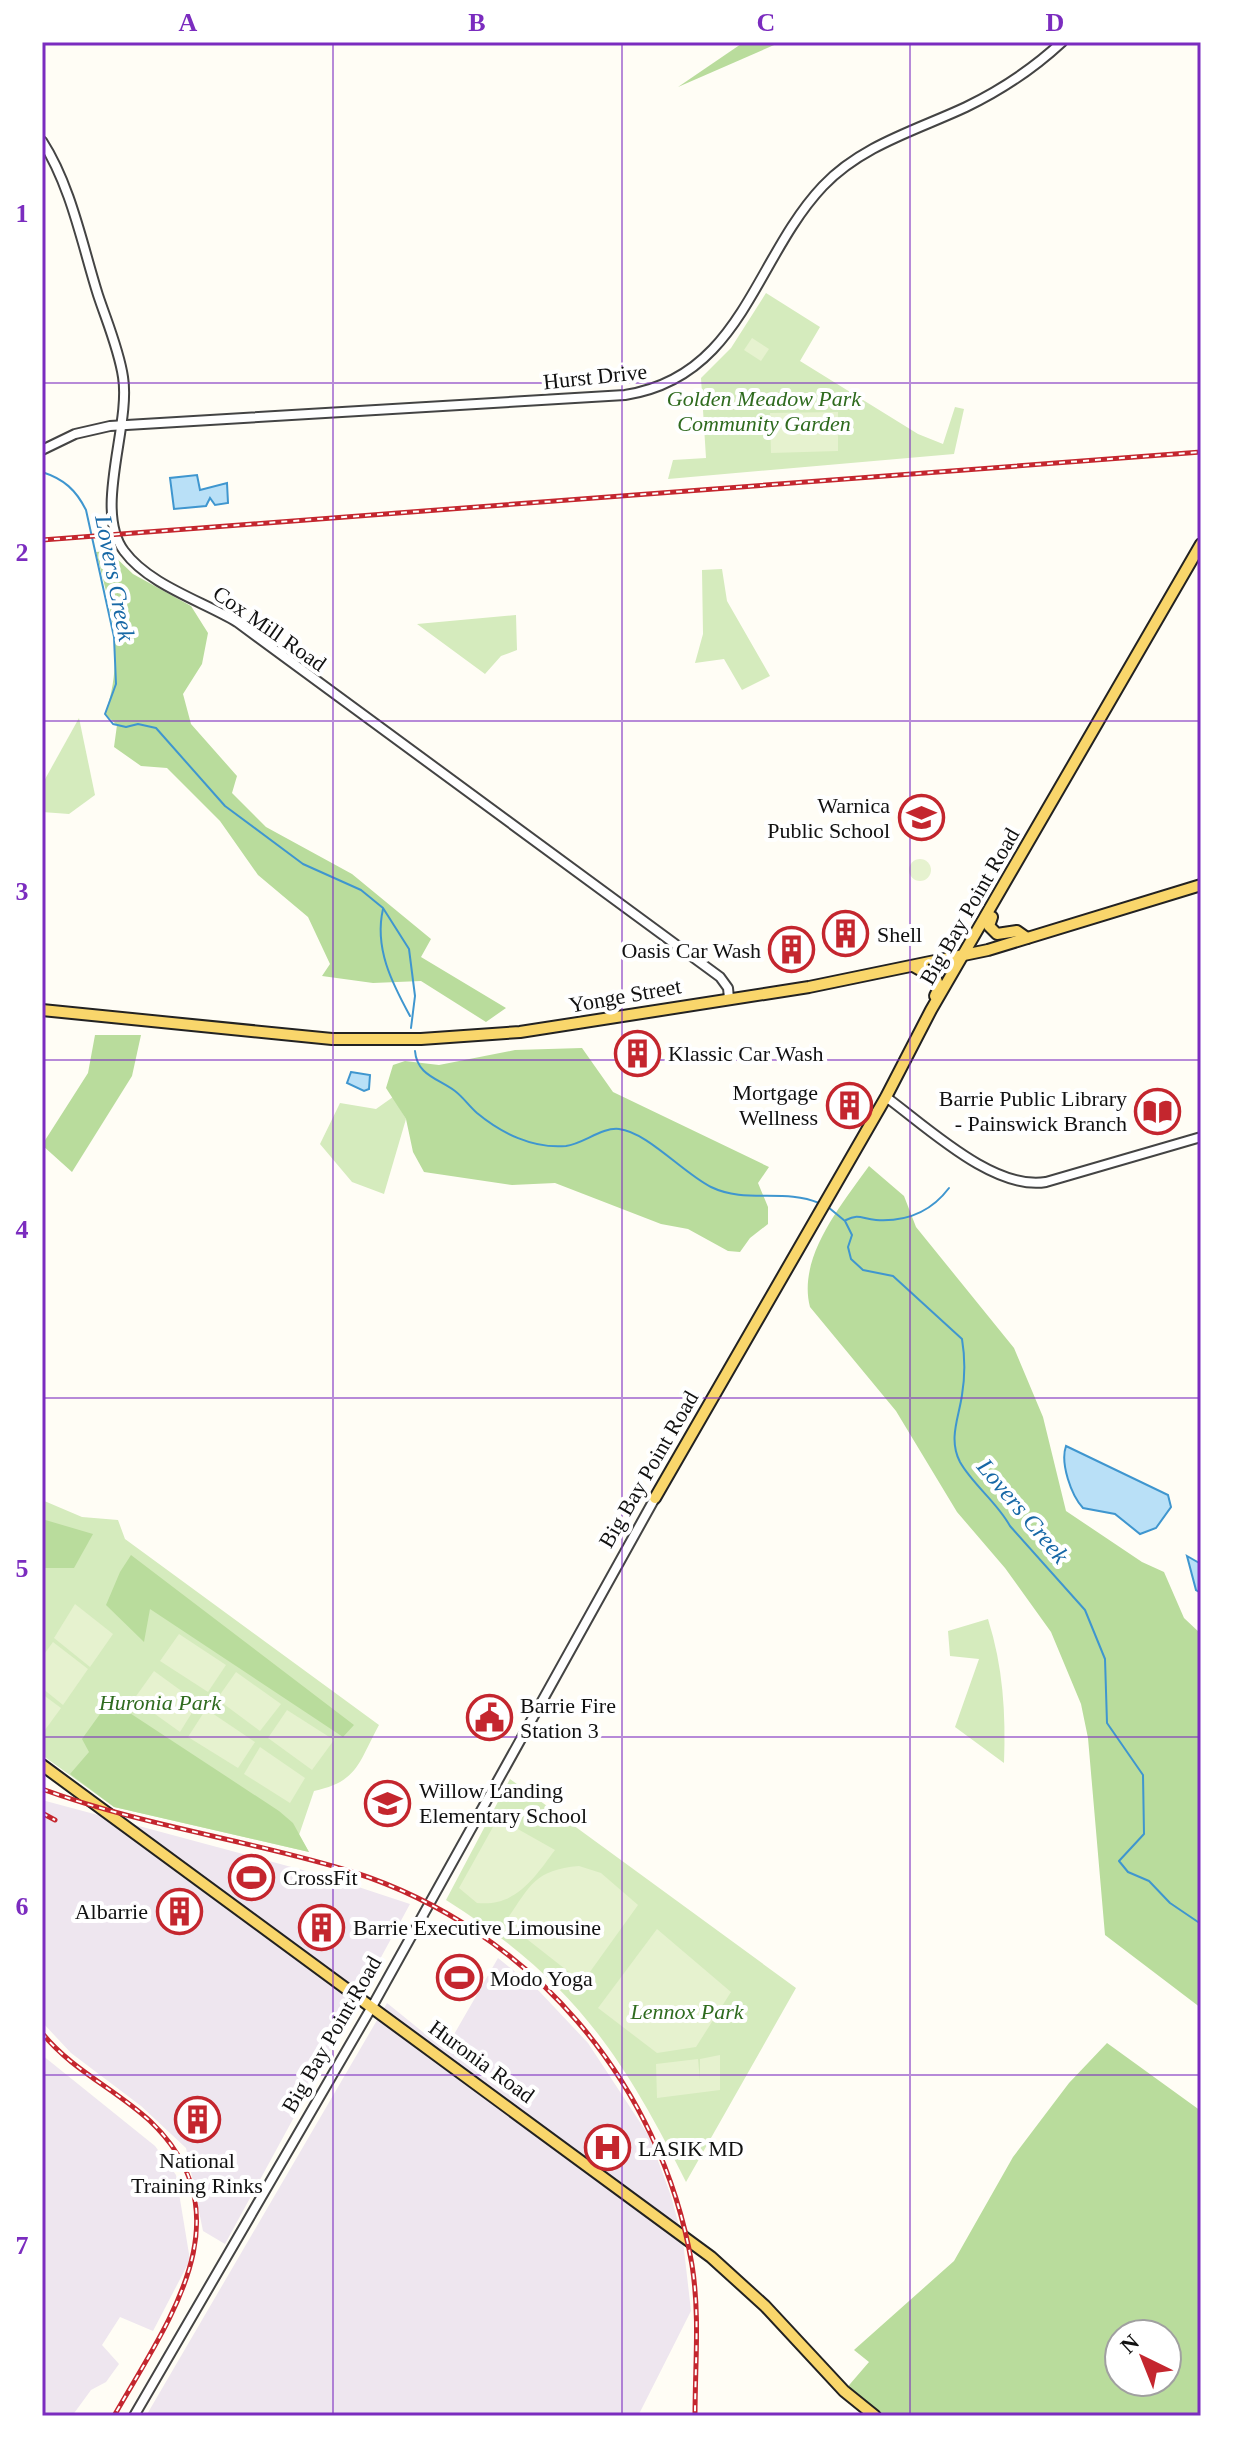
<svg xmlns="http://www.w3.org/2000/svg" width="1243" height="2458" font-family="'Times New Roman',serif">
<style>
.industrial{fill:#eee6ef}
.green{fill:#d5ebbd}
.forest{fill:#b9dc9c;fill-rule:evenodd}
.pitch{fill:#e6f2cf}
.water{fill:#b9e0f7;stroke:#3f96cf;stroke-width:2}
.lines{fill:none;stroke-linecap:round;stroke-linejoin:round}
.stream{stroke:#3f96cf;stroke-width:2}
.minor-casing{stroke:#444;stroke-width:12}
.major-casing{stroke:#222;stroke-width:14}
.minor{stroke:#fff;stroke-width:8}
.major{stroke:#f9d66b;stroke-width:10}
.rail-casing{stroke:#c4262e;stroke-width:5}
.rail{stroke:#fff;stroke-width:2;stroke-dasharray:6;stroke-linecap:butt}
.grid{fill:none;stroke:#7b2cbf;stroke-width:2;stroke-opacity:0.55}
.labels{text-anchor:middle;stroke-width:8;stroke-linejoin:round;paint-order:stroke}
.street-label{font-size:22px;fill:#111;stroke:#fff}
.park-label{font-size:22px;font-style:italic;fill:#2f6b1f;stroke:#fff}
.poi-label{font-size:22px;fill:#111;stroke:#fff;text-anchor:start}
.water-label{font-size:24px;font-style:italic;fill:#1768a6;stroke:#fff}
.neatline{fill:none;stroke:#7b2cbf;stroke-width:3}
.grid-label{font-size:26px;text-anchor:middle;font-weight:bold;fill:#7b2cbf}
</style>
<rect width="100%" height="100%" fill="#fffdf5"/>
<!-- industrial -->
<g class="industrial">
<polygon points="42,1800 325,1876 410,1904 225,2244 203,2231 186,2148 141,2106 71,2053 42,2022"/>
<polygon points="498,1958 539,1991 588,2043 649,2136 671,2196 683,2241 691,2311 638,2416 146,2416 387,2003 445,2050"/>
<polygon points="42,2055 155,2146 176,2175 190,2260 153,2331 120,2317 102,2345 119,2364 106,2382 91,2390 72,2416 42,2416"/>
</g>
<!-- green -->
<g class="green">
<polygon points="766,293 820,327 800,361 918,434 943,444 955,407 964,409 954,454 668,479 673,460 706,458 701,378 731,348"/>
<polygon points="722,569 727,601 770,676 742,690 724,659 695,663 703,634 702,570"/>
<polygon points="516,615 517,650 501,656 485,674 417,624"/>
<polygon points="79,718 95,795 69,814 42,812 44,781"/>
<polygon points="393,1097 406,1119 384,1194 352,1182 320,1144 340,1103 376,1109"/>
<path d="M42,1500L82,1517L118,1520L125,1539L379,1725C358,1763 359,1781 314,1791L299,1835L309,1852L114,1807L42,1755Z"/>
<path d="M988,1619C1003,1666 1006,1714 1004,1763L955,1727L979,1659L950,1656L948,1631Z"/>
<path d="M510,1779L796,1988L686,2182C621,2052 571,1979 446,1900Z"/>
</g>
<!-- forest -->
<g class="forest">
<polygon points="744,42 781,42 678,87"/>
<path d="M109,551L133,574L191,606L208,633L202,664L183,694L191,724L237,776L232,793L266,827L352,874L431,939L421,957L506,1008L486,1022L421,981L373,983L322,976L330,964L308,917L258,875L220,821L167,768L141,766L114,747L117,725L105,714C125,658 111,609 96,552Z"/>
<polygon points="95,1035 141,1035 132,1076 72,1172 42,1145 88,1073"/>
<polygon points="582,1048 613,1092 769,1167 758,1183 768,1207 768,1224 750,1238 740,1252 728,1251 688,1229 661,1224 555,1183 512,1185 424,1172 413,1152 406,1119 386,1088 393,1065 405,1061 439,1065 515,1050"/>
<path d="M869,1166L904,1196L916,1227L1014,1348L1043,1417L1066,1511L1142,1562L1164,1572L1184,1618L1201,1634V2008L1105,1935L1088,1738L1081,1704L1051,1632L1005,1568L957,1512L896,1411L810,1307C797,1257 842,1204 869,1166Z"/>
<polygon points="42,1519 93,1534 74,1568 42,1568"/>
<polygon points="131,1555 354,1725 343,1737 150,1609 144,1642 106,1605 120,1572"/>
<polygon points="110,1700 279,1811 293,1823 309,1852 114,1807 70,1774 89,1752 82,1739"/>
<path d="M1107,2043L1201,2111V2416H861L865,2409L844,2391L869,2362L854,2350L954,2261L1013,2157L1069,2083ZM1119,2334H1167V2382H1119Z"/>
</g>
<!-- pitch -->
<g class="pitch">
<polygon points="752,338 769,349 761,361 744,350"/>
<polygon points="838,412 838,451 771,453 770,413"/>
<circle cx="920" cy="870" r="11"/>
<polygon points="75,1604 113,1634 90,1667 54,1638"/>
<polygon points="179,1634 226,1665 208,1692 160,1661"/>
<polygon points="53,1642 88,1669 63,1705 42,1688 42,1657"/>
<polygon points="154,1671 198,1703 180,1732 134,1699"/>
<polygon points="236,1672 281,1704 260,1731 217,1699"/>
<polygon points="42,1694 61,1708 42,1734"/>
<polygon points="206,1709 255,1742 238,1768 188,1737"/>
<polygon points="287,1710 334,1740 312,1770 268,1738"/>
<polygon points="260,1747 305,1778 290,1803 244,1774"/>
<path d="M498,1818L555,1850C534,1878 516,1907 477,1903L459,1888Z"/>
<path d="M579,1866L601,1873L638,1905L587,1976H574L505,1922C530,1887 533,1870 579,1866Z"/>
<polygon points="657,1929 731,1992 696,2047 657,2053 598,2008"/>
<polygon points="720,2055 720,2090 657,2098 656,2064 698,2059 700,2080 700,2059"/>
</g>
<!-- water -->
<g class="water">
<polygon points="197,475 200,490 227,483 228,503 215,505 210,498 206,506 174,509 170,478"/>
<polygon points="351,1072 370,1075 369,1089 364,1091 347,1083"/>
<path d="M1066,1446L1168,1495L1171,1507L1156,1528L1140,1534L1115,1514L1083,1508C1071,1495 1060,1463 1066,1446Z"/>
<polygon points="1187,1556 1201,1564 1201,1593 1196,1590"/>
</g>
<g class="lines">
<!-- stream -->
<g class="stream">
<path d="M42,472C64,479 76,490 86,510L114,637L116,684L105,714L113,724L126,727L138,724L156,728L225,806L303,864L361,890L383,908L409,949L415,996L411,1028"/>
<path d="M383,909C374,948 392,983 410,1016"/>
<path d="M415,1051C417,1075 437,1078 455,1091C463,1097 469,1106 477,1113C501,1133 533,1149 566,1146C583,1144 602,1127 619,1129C647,1132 683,1173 711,1187C746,1204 784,1188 819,1203"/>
<path d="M828,1207L845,1221L852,1235L848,1247L851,1259L863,1270L893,1276L962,1339C965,1357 965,1377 962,1395C959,1417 948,1439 960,1462C973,1485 997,1502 1010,1526L1085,1610L1105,1659L1107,1723L1143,1775L1144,1834L1119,1861L1128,1872L1149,1881L1170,1903L1201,1924"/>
<path d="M846,1220C859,1213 862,1219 876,1220C907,1222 931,1212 949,1188"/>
</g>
<defs>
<g id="minor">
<path d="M42,141C71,186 82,244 98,295C107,322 119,350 123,377C131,426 93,510 124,551C149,585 202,601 237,622L720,977L728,988L729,998"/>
<path d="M42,450L75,434L110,426L625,395C742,377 754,259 823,186C862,145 917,130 966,107C1001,90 1034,68 1062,42"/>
<path d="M886,1097C927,1127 994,1191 1046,1182L1201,1137"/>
<polyline points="134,2416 373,2005 655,1498"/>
</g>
<g id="major">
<polyline points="992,917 989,926 997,934 1017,931 1027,938"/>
<polyline points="913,966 936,979 939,988 935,996"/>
<polyline points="42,1010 332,1039 421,1039 520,1032 809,987 988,950 1201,885"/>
<polyline points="655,1498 886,1097 931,1010 1201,544"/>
<polyline points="42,1765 711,2257 765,2306 844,2391 875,2416"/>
</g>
</defs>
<!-- minor casing -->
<use href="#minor" class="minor-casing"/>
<!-- major casing -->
<use href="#major" class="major-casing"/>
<!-- minor -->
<use href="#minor" class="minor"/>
<!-- major -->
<use href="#major" class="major"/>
<defs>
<g id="rail">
<polyline points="42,540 1201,452"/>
<path d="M42,1789C143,1826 250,1840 353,1872C530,1929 661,2082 692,2265C700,2315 695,2365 695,2416"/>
<polyline points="42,1813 55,1820"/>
<path d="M42,2033C72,2070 115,2089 150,2121C250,2216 166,2324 114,2416"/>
</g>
</defs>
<!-- rail casing -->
<use href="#rail" class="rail-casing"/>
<!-- rail -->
<use href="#rail" class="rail"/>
</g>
<!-- grid -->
<path class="grid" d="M333,42V2416M622,42V2416M910,42V2416M42,383H1201M42,721H1201M42,1060H1201M42,1398H1201M42,1737H1201M42,2075H1201"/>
<!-- icons -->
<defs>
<symbol id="school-ring" viewBox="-11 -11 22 22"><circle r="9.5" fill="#fff" stroke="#c4262e" stroke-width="1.5"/><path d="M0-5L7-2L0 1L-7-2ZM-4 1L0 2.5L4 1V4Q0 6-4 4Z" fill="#c4262e"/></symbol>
<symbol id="building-ring" viewBox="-11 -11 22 22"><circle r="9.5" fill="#fff" stroke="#c4262e" stroke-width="1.5"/><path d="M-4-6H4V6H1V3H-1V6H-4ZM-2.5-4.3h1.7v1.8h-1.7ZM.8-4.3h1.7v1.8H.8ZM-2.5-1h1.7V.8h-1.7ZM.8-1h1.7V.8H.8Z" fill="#c4262e"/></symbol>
<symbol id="library-ring" viewBox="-11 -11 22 22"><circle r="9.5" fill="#fff" stroke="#c4262e" stroke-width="1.5"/><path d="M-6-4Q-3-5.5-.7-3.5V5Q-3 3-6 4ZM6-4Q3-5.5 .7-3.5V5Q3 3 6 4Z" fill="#c4262e"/></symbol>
<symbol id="civic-ring" viewBox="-11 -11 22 22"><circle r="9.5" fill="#fff" stroke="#c4262e" stroke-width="1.5"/><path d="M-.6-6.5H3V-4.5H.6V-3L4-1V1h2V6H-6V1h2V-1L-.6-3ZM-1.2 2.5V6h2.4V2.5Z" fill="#c4262e"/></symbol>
<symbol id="stadium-ring" viewBox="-11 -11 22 22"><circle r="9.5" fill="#fff" stroke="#c4262e" stroke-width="1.5"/><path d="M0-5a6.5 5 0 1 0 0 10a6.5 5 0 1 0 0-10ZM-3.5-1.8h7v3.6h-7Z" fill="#c4262e"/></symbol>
<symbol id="hospital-ring" viewBox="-11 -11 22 22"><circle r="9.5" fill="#fff" stroke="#c4262e" stroke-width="1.5"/><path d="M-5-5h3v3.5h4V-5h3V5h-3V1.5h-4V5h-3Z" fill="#c4262e"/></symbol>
</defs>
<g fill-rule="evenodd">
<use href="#school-ring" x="896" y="792" width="51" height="51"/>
<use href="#building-ring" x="820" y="908" width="51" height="51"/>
<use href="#building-ring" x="766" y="924" width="51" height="51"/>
<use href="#building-ring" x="612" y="1028" width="51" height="51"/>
<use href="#building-ring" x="824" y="1080" width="51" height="51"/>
<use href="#library-ring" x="1132" y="1086" width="51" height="51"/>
<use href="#civic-ring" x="464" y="1692" width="51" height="51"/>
<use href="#school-ring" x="362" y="1778" width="51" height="51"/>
<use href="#stadium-ring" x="226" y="1852" width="51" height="51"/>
<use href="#building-ring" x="154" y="1886" width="51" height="51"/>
<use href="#building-ring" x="296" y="1902" width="51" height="51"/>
<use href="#stadium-ring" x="434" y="1952" width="51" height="51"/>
<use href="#building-ring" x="172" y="2094" width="51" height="51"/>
<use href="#hospital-ring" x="582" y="2122" width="51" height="51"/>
</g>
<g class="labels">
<!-- street labels -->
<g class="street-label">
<text transform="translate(595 376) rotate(-6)" y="8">Hurst Drive</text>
<text transform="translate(270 628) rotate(35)" y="8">Cox Mill Road</text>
<text transform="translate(969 906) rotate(-60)" y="8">Big Bay Point Road</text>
<text transform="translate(625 995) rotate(-10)" y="8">Yonge Street</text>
<text transform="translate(648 1469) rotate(-60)" y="8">Big Bay Point Road</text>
<text transform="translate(331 2034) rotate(-60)" y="8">Big Bay Point Road</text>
<text transform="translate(482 2061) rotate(36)" y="8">Huronia Road</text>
</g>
<!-- park labels -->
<g class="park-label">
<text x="764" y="406">Golden Meadow Park<tspan x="764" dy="25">Community Garden</tspan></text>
<text x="160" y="1710">Huronia Park</text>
<text x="687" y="2019">Lennox Park</text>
</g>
<!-- poi labels -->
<g class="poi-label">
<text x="890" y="813" text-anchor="end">Warnica<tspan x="890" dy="25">Public School</tspan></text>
<text x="877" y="942">Shell</text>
<text x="761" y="958" text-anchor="end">Oasis Car Wash</text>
<text x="668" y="1061">Klassic Car Wash</text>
<text x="818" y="1100" text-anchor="end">Mortgage<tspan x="818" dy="25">Wellness</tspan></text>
<text x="1127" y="1106" text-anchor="end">Barrie Public Library<tspan x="1127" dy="25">- Painswick Branch</tspan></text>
<text x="520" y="1713">Barrie Fire<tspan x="520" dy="25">Station 3</tspan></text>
<text x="419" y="1798">Willow Landing<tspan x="419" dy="25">Elementary School</tspan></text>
<text x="283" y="1885">CrossFit</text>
<text x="148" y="1919" text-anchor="end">Albarrie</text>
<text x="353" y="1935">Barrie Executive Limousine</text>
<text x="490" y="1986">Modo Yoga</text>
<text x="638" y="2156">LASIK MD</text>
<text x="197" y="2168" text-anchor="middle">National<tspan x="197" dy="25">Training Rinks</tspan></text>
</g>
<!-- water labels -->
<g class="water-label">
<text transform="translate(115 578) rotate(79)" y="8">Lovers Creek</text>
<text transform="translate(1023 1511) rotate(50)" y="8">Lovers Creek</text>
</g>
</g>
<!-- border -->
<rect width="1243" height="2458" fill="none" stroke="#ffffff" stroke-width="88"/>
<!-- north arrow -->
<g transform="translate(1143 2358) rotate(317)"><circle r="38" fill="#ffffff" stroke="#a0a0a0" stroke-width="2"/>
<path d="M0-6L14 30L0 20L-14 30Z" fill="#c4262e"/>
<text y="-12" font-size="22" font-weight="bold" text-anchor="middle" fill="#111111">N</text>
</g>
<rect x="44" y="44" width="1155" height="2370" class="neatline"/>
<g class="grid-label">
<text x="188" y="31">A</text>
<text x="477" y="31">B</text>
<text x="766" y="31">C</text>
<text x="1055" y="31">D</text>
<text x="22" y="222">1</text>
<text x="22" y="561">2</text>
<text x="22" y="900">3</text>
<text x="22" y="1238">4</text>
<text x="22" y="1577">5</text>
<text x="22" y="1915">6</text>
<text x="22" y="2254">7</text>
</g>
</svg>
